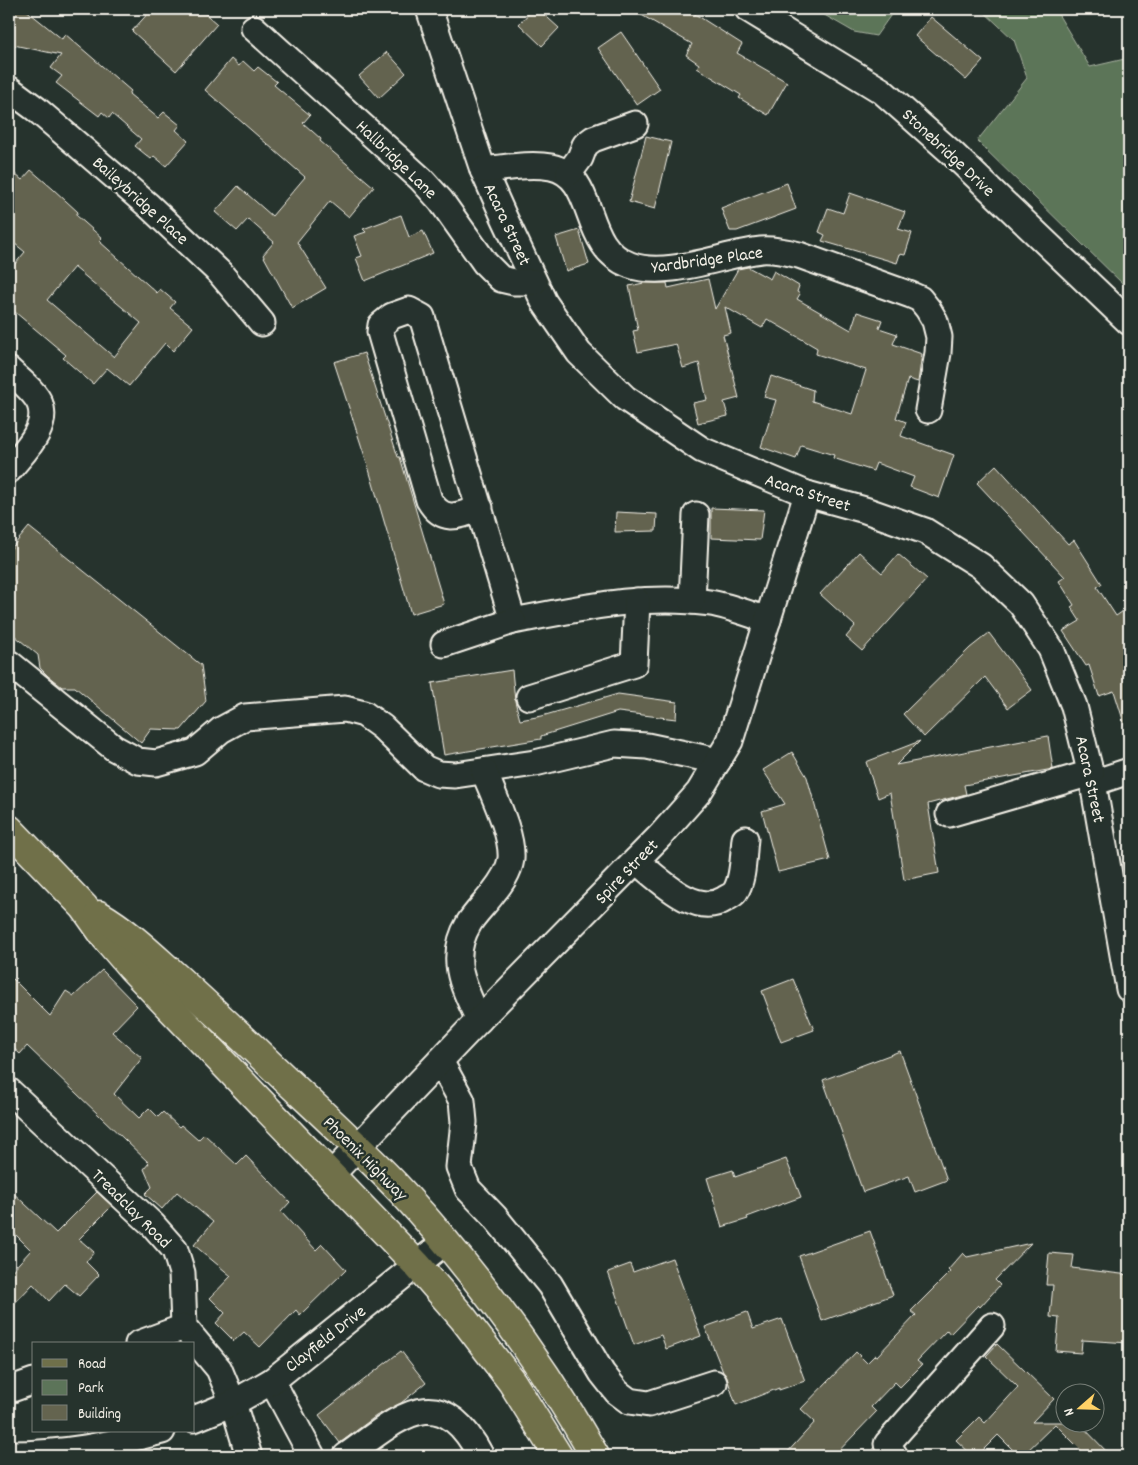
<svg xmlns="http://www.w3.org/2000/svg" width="1138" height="1465" font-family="Dekko,sans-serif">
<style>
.green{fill:#5c7459;stroke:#a8b2a0}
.building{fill:#64644f;stroke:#f4f1e8;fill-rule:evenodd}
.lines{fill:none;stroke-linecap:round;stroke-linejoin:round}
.minor-casing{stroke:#f4f1e8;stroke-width:29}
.major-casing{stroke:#f4f1e8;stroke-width:31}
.minor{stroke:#26332d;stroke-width:25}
.major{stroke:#6f704a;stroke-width:28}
.labels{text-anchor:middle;stroke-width:5;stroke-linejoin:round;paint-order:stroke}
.street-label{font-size:18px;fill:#f4f1e8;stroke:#26332d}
</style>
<rect width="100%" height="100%" fill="#26332d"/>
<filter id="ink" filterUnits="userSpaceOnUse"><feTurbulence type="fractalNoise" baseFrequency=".02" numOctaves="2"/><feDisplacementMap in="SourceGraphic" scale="10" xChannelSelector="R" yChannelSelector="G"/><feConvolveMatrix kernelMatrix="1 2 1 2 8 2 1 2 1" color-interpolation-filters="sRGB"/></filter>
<g filter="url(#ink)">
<!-- green -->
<g class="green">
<polygon points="814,9 895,9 876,36 854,32"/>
<polygon points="981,9 1055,9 1090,67 1129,58 1129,290 977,141 1027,78 1014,40"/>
</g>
<!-- building -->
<g class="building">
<polygon points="9,9 25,9 62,39 65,34 131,91 129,94 158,118 164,112 180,125 176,130 188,141 166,166 154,156 151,159 135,146 141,139 112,114 109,118 102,112 99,116 56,83 62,76 51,68 61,55 9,44"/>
<polygon points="152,9 200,9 217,24 176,71 132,31"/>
<polygon points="533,9 538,9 559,28 542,46 519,24"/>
<polygon points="631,9 687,9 742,44 737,53 787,82 768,115 739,98 741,95 697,68 699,64 686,55 692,44"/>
<polygon points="931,17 983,61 966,80 915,36"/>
<polygon points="621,32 660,89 637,105 598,48"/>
<polygon points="387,52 406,73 379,98 359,76"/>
<polygon points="231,59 239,66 243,61 254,71 258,67 277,82 274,85 310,115 303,123 321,139 320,141 374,187 349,217 330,201 297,242 326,288 292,308 263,255 274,242 248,219 237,231 215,212 238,186 272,216 305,177 205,90"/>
<polygon points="646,136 671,142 655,209 629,202"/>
<path d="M9,169L22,180L31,170L53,189L78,212L76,215L102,238L99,241L157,293L160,289L175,302L170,308L193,327L173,351L165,343L129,386L107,368L93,384L63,358L66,355L9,307V271L25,252L9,239ZM74,267L141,323L114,357L47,300Z"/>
<polygon points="787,183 796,209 737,231 730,231 721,208"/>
<polygon points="850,193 905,212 898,229 912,233 905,255 900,254 897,263 822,241 825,235 819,232 828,208 843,213"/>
<polygon points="401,215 409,237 423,231 433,253 365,281 356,258 362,256 354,236 366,232 363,229"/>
<polygon points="579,230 589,264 566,271 556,237"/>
<polygon points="748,267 770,279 774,271 799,286 797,292 800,294 797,299 851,330 857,312 882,320 879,328 897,334 893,344 922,354 918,382 908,379 896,418 906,422 901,436 954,455 939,498 910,487 914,477 876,463 873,471 833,458 834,455 801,445 796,459 761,447 776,400 764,397 771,376 813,390 812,401 852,414 866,370 816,354 817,348 767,319 762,328 725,307 731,333 723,335 739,398 724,402 728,416 698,423 693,403 707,400 699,363 683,368 676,344 638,352 633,331 638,330 629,286 644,283 667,283 668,288 708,279 715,309 738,269"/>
<polygon points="364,353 398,457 400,457 444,604 411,614 368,466 334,362"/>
<polygon points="996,465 1068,544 1074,540 1102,584 1097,587 1116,616 1129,607 1129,726 1125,726 1114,691 1099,696 1089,665 1086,666 1063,631 1080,621 1071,607 1074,605 1059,581 1065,577 977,483"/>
<polygon points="711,508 764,510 760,540 711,538"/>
<polygon points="616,512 657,514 656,531 615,532"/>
<polygon points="29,527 201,665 206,701 181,730 151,729 141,743 75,687 62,687 48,676 40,668 38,655 9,631 9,551"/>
<polygon points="859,552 882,573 898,554 927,579 862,651 846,637 855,626 820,594"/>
<polygon points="989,633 1032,690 1008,708 985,677 924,737 903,714 970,648"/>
<polygon points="512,670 515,701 520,720 542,716 618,694 677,702 676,719 618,712 541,736 541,739 444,755 432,683"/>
<polygon points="1048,736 1053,769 964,785 966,794 928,804 939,873 904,880 890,793 878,798 866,762 920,741 896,765"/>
<polygon points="792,752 807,777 830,860 778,872 762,811 785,804 763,770"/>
<polygon points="102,970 137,1006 112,1032 142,1058 114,1094 139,1118 149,1108 158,1117 163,1112 179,1127 181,1125 198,1140 204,1134 237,1165 246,1156 290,1202 281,1212 316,1250 322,1244 346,1270 300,1315 296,1310 260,1347 244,1332 234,1341 216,1323 225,1313 210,1298 231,1276 194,1245 213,1222 177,1192 162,1209 145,1194 152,1187 144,1169 149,1163 27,1046 20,1054 9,1044 9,975 50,1016 66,991 74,996"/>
<polygon points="793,979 814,1030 781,1042 762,991"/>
<polygon points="900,1051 947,1180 915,1192 909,1176 863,1192 823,1080"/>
<polygon points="786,1159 801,1197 747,1217 748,1219 722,1227 707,1178 733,1170 735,1177"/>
<polygon points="9,1189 56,1233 97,1192 112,1206 79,1239 94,1252 86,1262 99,1275 79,1296 65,1284 49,1301 33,1284 9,1309 9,1274 31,1250 9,1228"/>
<polygon points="870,1231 893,1295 822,1321 799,1256"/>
<polygon points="1031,1243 995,1280 1000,1285 980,1307 978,1305 950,1334 947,1330 917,1361 922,1365 900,1387 895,1382 871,1407 876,1412 834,1456 784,1456 815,1422 801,1409 856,1352 867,1363 875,1355 877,1356 916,1315 911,1311 950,1272 948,1270 963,1253 967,1257"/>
<polygon points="1049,1253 1074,1255 1072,1268 1129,1275 1129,1343 1082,1340 1081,1353 1056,1351 1059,1318 1050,1317 1053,1285 1046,1285"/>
<polygon points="672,1258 701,1336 666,1349 661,1335 634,1345 608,1272 630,1264 633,1272"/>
<polygon points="747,1312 753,1329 782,1319 805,1381 779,1390 779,1388 736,1405 727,1378 723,1372 705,1327"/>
<polygon points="997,1344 1054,1399 1032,1422 1078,1422 1111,1456 1087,1456 1055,1424 1022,1456 1019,1456 998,1435 977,1456 973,1456 956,1440 979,1417 985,1423 1018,1387 986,1356"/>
<polygon points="401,1351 426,1383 401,1403 376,1416 340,1443 319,1415"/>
</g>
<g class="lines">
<defs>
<g id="minor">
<polyline points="429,9 483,170 504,217 544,302 579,353 625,398 702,450 807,494 865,510 925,531 981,566 1021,604 1051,649 1074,706 1093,783 1129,989"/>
<polyline points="748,9 882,91 952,153 1129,322"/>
<polyline points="254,28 421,179 441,201 485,263 501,279 514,282 534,282"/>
<polyline points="9,89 36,109 149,206 220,273 262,323"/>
<path d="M483,170C505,168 530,163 551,167C599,177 579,246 630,265C667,279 723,254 761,250C774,249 787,252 799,255L911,295L920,299L928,309L935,321L939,337L938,353L928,410"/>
<polyline points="569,173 580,158 585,145 593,139 635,124"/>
<path d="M9,370C18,379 35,391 40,404C49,429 23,452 9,470"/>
<path d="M480,508C459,516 443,524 429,500L380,332L381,325L392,316L409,310L422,317L513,621C578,609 644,593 710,603C729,606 749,614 768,620"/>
<polyline points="692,601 696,515"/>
<polyline points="444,644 513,621"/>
<polyline points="9,663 114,748 138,761 156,763 195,752 221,730 245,717 345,709 364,714 382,727 424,768 438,774 455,775 535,763 614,744 647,746 718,761"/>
<polyline points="529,697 634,664 637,601"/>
<polyline points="1093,783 1129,771"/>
<polyline points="949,814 1091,773"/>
<path d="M636,861C659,879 695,918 725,899C728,897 733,895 735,892C744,879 743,855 745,839"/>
<path d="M479,1020C463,986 448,958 469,923C476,912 486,903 493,893C501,883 509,872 511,859C513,834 493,795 484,771"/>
<polyline points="440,1061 462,1101 464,1122 459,1167 468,1189 494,1216 550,1285 602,1373 617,1392 629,1401 649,1404 714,1383"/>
<polyline points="9,1091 153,1225 175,1250 182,1273 184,1327 219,1369 233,1403 249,1456"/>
<polyline points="330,1176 479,1020 660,836 699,792 730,741 807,494"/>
<polyline points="138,1344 184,1327"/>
<polyline points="272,1381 312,1456"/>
<polyline points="9,1390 34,1381"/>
<polyline points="194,1419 233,1403 272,1381 446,1241"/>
<path d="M9,1454C62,1454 110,1445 162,1431"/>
<path d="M346,1456C400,1418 439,1376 481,1456"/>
<polyline points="895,1456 887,1444 992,1326"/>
</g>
<g id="major">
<polyline points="9,829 84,907 106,938 131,967 417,1265 463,1318 512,1382 558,1456"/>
<path d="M99,915C123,929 143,947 164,966C194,993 223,1020 253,1048C302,1096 355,1142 402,1192C476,1273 541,1361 595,1456"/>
</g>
</defs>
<!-- minor casing -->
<use href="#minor" class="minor-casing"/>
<!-- major casing -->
<use href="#major" class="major-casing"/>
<!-- minor -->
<use href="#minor" class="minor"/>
<!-- major -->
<use href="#major" class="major"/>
</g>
</g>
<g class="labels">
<!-- street labels -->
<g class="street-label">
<text transform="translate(949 152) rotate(43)" y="6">Stonebridge Drive</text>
<text transform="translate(397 159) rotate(44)" y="6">Hallbridge Lane</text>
<text transform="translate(141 200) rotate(42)" y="6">Baileybridge Place</text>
<text transform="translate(508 224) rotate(65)" y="6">Acara Street</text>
<text transform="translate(707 259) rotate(-8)" y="6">Yardbridge Place</text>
<text transform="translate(808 492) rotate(18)" y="6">Acara Street</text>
<text transform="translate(1091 779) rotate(78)" y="6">Acara Street</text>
<text transform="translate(626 871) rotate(-46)" y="6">Spire Street</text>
<text transform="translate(366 1158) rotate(45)" y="6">Phoenix Highway</text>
<text transform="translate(132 1208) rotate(45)" y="6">Treadclay Road</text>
<text transform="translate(325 1338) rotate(-38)" y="6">Clayfield Drive</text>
</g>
</g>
<!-- margin -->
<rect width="1138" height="1465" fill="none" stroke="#26332d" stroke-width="30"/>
<rect x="15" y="15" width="1108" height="1435" fill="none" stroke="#f4f1e8" stroke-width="2" filter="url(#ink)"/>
<!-- legend -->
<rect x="32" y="1342" width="162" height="90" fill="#26332d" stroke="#787f78"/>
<rect x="42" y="1359" width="25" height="8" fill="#6f704a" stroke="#787f78"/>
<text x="78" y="1368" font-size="15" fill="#f4f1e8">Road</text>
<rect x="42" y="1380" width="25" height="15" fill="#5c7459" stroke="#787f78"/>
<text x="78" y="1392" font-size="15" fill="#f4f1e8">Park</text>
<rect x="42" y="1405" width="25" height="15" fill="#64644f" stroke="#787f78"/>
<text x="78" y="1418" font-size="15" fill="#f4f1e8">Building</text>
<!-- north arrow -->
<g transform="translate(1080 1408) rotate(250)"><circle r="24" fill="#26332d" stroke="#787f78"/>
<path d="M0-4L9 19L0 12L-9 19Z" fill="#ffd166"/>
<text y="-8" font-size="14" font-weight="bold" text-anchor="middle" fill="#f4f1e8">N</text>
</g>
</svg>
